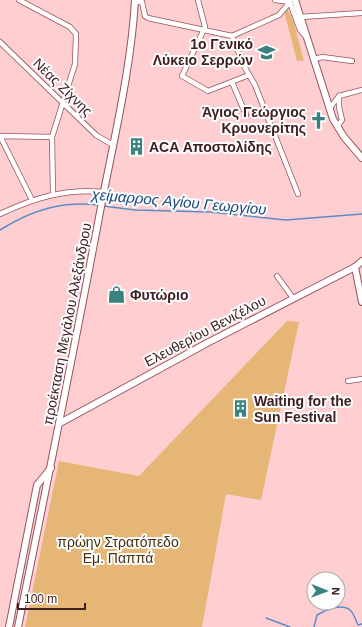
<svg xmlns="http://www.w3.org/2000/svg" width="362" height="627" font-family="Helvetica,sans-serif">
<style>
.green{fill:#e6b676}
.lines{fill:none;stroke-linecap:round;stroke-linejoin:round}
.stream{stroke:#5c8cc6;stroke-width:1.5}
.street-casing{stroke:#97535a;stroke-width:6}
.secondary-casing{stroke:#97535a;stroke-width:8}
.street{stroke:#fff;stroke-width:4.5}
.secondary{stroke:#fff;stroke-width:6}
.labels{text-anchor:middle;stroke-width:4;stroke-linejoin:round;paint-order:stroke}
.poi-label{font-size:14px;font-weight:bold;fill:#3e2023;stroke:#fdfdfd;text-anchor:start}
.street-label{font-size:14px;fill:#3e2023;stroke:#fdfdfd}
.park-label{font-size:14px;fill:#453113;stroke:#fdfdfd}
.water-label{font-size:15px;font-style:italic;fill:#184980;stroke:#fdfdfd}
</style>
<rect width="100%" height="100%" fill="#feced1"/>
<!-- green -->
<g class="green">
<polygon points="287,8 293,20 304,61 297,61 284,11"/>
<polygon points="287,321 299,322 261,500 226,494 202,627 25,627 59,461 139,476"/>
</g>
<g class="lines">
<!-- stream -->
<g class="stream">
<polyline points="103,206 135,210 210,212 286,220 362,214"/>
<path d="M0,230C32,210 61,201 99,205"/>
<polyline points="266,618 290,627"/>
<path d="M314,627L317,615C326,610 342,602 351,611C354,614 356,621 358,625L362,624"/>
</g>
<defs>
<g id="street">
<polyline points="19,0 70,27 76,34 75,64 52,137 53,194"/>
<polyline points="198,0 205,27 182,76 208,91 249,75"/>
<polyline points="275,0 290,2"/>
<polyline points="289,0 300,30 307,38"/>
<polyline points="135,2 142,2 145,16 148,18 232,36 279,15 290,2"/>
<polyline points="300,17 362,13"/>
<polyline points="232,36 244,66 255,85 298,194"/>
<polyline points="0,42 96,135 113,145"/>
<polyline points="314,59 322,57 352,61"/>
<polyline points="232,82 246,115"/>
<polyline points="329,109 339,96"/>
<polyline points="337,127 342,120 339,107 339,96 362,90"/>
<polyline points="32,200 0,136 52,137"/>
<path d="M0,214C34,198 66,188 104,192"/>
<polyline points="277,276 293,298"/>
<polyline points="348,381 362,379"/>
</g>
<g id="secondary">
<polyline points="295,0 333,119 344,137 362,158"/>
<polyline points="355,267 362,302"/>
<polyline points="60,423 209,342 355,267 362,261"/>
<polyline points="9,627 37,485 51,468"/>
<path d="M18,627C46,489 74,351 100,212C113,142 131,71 135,0"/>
</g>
</defs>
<!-- street casing -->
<use href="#street" class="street-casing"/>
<!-- secondary casing -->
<use href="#secondary" class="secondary-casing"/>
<!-- street -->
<use href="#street" class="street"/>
<!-- secondary -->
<use href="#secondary" class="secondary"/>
</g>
<!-- icons -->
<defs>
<symbol id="school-bare" viewBox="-9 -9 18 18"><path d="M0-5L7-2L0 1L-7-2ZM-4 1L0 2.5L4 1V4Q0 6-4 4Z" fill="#398280" stroke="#fdfdfd" stroke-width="2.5" paint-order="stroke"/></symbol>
<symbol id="church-bare" viewBox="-9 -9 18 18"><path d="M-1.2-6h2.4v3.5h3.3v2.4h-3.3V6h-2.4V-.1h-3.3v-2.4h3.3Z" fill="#398280" stroke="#fdfdfd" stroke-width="2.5" paint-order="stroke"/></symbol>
<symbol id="building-bare" viewBox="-9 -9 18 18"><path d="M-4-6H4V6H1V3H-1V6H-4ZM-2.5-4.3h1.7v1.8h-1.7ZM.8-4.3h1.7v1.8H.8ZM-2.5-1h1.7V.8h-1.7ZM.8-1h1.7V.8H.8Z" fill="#398280" stroke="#fdfdfd" stroke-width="2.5" paint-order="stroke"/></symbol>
<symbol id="shop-bare" viewBox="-9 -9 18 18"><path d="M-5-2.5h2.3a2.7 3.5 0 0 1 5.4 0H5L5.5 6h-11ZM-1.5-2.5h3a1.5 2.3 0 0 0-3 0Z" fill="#398280" stroke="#fdfdfd" stroke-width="2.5" paint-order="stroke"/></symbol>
</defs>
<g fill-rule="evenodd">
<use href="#school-bare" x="254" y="40" width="25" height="25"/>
<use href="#church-bare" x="306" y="108" width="25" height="25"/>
<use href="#building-bare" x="124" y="134" width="25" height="25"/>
<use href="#shop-bare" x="104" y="282" width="25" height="25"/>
<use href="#building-bare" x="228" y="396" width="25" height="25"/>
</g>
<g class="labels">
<!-- poi labels -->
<g class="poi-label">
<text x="253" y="49" text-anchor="end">1ο Γενικό<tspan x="253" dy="16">Λύκειο Σερρών</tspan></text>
<text x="306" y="117" text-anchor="end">Άγιος Γεώργιος<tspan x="306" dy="16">Κρυονερίτης</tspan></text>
<text x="149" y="152">ACA Αποστολίδης</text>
<text x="130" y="300">Φυτώριο</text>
<text x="254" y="406">Waiting for the<tspan x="254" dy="16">Sun Festival</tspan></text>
</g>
<!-- street labels -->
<g class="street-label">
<text transform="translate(63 87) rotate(44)" y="5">Νέας Ζίχνης</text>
<text transform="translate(67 324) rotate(-79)" y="5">προέκταση Μεγάλου Αλεξάνδρου</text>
<text transform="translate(205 331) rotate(-28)" y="5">Ελευθερίου Βενιζέλου</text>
</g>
<!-- park labels -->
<g class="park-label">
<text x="118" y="547">πρώην Στρατόπεδο<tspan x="118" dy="16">Εμ. Παππά</tspan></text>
</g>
<!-- water labels -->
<g class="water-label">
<text transform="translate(179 202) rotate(5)" y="5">χείμαρρος Αγίου Γεωργίου</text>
</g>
</g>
<!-- north arrow -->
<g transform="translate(326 591) rotate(91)"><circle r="19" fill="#fdfdfd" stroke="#b1a5a6"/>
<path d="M0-3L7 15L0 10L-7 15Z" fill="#398280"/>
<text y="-6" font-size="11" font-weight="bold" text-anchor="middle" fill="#3e2023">N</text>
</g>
<!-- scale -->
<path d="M18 603v6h67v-6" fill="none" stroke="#3e2023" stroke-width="2"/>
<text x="24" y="603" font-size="12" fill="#3e2023" stroke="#fdfdfd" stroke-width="3" paint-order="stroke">100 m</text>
</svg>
